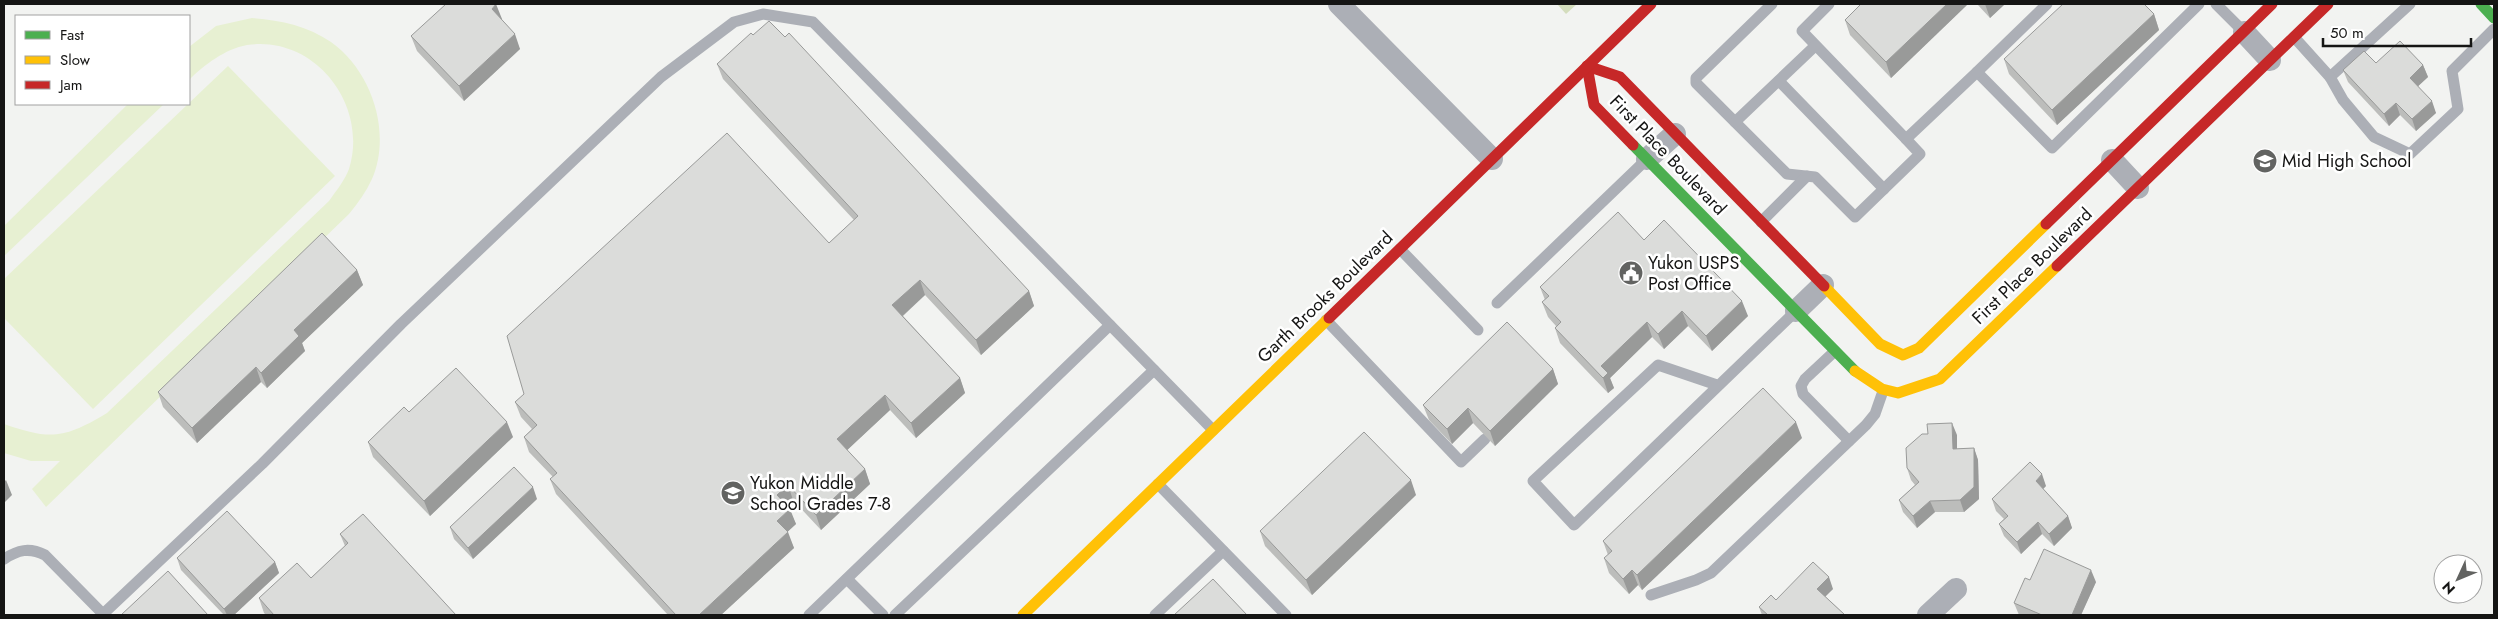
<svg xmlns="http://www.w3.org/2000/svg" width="2498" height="619" font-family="Jost,sans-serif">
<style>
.green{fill:#e7f0d2}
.forest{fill:#d4ddbd}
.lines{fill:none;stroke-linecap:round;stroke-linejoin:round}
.lane{stroke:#acafb6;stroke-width:11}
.street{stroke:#acafb6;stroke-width:22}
.fast{stroke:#4caf50;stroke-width:11}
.slow{stroke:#ffc107;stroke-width:11}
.jam{stroke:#c62828;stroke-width:11}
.wall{fill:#bcbdbb}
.shaded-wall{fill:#999a99}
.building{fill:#dbdcda;stroke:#999a99}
.labels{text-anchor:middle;stroke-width:5;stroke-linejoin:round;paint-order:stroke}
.street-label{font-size:18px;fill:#151514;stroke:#fff}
.poi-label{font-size:18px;fill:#151514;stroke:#fff;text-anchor:start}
</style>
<rect width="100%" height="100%" fill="#f2f3f1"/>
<!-- green -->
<g class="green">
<path d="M252,18C280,20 308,26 331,42C372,71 392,133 372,179C366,192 358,203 349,214L46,507L32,489L60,461H31L4,453V424C50,440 64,439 107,413L329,201C336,191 345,180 349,169C369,105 315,35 247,45C225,49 204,65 189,80V47L216,26Z"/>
<polygon points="228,66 335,176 93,409 4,318 4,279"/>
<polygon points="128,104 164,104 4,256 4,226"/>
</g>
<!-- forest -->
<polygon class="forest" points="1557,4 1577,4 1566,14"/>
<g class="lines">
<!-- lane -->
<g class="lane">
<polyline points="1772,4 1696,78 1696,83 1787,174 1815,177 1855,217 1920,154 1906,139"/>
<polyline points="1829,4 1802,31 1906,139 1977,72 2052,148 2199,4"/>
<polyline points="2216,4 2244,32"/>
<polyline points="2294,37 2330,77 2410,4"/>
<polyline points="1977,72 2047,4"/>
<polyline points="2330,77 2343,100 2374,137 2410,154 2458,109 2452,71 2494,29"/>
<polyline points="1779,81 1884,189"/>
<polyline points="1735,122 1815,46"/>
<polyline points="1761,222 1807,176"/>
<polyline points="1400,249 1478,330"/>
<polyline points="1497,303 1647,159"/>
<polyline points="1326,320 1461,462 1485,439"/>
<polyline points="1835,351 1805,379 1801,386 1803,394 1849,441"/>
<polyline points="1717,385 1658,365 1533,481 1574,525 1796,311"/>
<polyline points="1158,484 1286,615"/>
<path d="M4,559C18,550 29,547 45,555L103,614"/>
<polyline points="847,579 883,615"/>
<polyline points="1651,595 1696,580 1711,573 1866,425 1875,414 1883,391"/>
<polyline points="102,615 262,464 401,324 661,77 734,22 763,14 813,22 1213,430"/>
<polyline points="809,615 1110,325"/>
<polyline points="895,615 1154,370"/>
<polyline points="1155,615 1223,551"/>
</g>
<!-- street -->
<g class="street">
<polyline points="1339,4 1492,159"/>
<polyline points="2244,32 2270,60"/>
<polyline points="1647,159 1675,134"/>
<polyline points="2112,160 2138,188"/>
<polyline points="1796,311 1823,285"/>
<polyline points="1928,615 1956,589"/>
</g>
<!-- fast -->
<g class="fast">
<polyline points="2481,4 2494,18"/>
<polyline points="1633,145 1855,371"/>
</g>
<!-- slow -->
<g class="slow">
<polyline points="1824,286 1880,344 1903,355 1919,348 2046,224"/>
<polyline points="1855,371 1882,389 1898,393 1940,379 2057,266"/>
<polyline points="1023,615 1329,318"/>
</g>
<!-- jam -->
<g class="jam">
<polyline points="1633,145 1594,105 1587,66 1620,77 1824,286"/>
<polyline points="2046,224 2272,4"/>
<polyline points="2057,266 2328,4"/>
<polyline points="1329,318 1651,4"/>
</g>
</g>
<!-- wall -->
<g class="wall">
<polygon points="1968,4 1891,78 1850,35 1845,20"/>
<polygon points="1977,4 2005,4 1990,18"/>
<polygon points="2154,14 2159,30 2057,125 2009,74 2004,59"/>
<polygon points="502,19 502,20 520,49 464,101 417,51 411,36"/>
<polygon points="753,35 1029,291 1034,306 981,355 925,295 903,316 960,378 965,393 916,438 890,410 847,450 865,469 870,484 821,530 793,500 787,506 796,524 787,532 794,548 721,615 668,615 556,494 550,479 553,477 529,452 524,437 532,429 521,417 515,402 829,243 854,220 723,79 717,64"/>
<polygon points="2376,63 2423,65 2428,77 2418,86 2436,113 2416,131 2400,115 2389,126 2348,82 2343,70"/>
<polygon points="1644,240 1748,316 1712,351 1688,326 1664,349 1652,337 1610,378 1614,388 1608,393 1560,343 1555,328 1556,326 1548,317 1542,302 1545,300 1540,287"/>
<polygon points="357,270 363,285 302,343 305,351 267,388 261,382 197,443 163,407 158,392"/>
<polygon points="1553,369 1558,384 1495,446 1473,423 1452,444 1429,420 1423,405"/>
<polygon points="1957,435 1957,449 1974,448 1978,460 1979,499 1964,512 1935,512 1917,528 1903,512 1899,500 1915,485 1911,480 1907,468"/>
<polygon points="513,437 430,516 373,457 368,442"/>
<polygon points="1802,438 1642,590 1638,585 1629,594 1609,573 1604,558 1608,555 1603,541"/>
<polygon points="2046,486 2043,489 2068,516 2072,528 2054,546 2042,534 2021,554 2004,536 1999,524 2004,519 1996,511 1992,499"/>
<polygon points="1416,495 1312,595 1265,546 1260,531"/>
<polygon points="537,499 473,559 454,539 450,527"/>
<polygon points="340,534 456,615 266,615 264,613 259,598 311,578 345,546"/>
<polygon points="177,558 275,562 279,573 234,615 224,615 181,570"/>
<polygon points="2030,580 2096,582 2081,615 2019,615 2014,603"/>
<polygon points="1833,589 1825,596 1845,615 1762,615 1759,607 1776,600"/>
</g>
<!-- shaded-wall -->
<g class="shaded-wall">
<polygon points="496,4 502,19 497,24 492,9"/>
<polygon points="1947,4 1968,4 1891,78 1886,62"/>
<polygon points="1985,4 2005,4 1990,18"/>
<polygon points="2154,14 2159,30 2057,125 2052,110"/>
<polygon points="515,34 520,49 464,101 459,86"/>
<polygon points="2423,65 2428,77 2414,90 2410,78"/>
<polygon points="2432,101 2436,113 2416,131 2412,119"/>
<polygon points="2396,103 2400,115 2389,126 2384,114"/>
<polygon points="357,270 363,285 302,343 305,351 267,388 261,373 294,330"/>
<polygon points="920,280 925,295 898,320 892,305"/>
<polygon points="1029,291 1034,306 981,355 976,340"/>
<polygon points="1742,301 1748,316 1712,351 1706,336"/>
<polygon points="1682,311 1688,326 1664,349 1658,334"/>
<polygon points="1647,322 1652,337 1610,378 1614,388 1608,393 1603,378 1601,366"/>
<polygon points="256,367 261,382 197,443 192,428"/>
<polygon points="1553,369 1558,384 1495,446 1490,431"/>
<polygon points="960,378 965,393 916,438 911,423"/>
<polygon points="885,395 890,410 843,454 837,439"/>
<polygon points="1468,408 1473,423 1452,444 1447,429"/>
<polygon points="507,422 513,437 430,516 424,501"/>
<polygon points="1796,422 1802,438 1642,590 1637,575"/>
<polygon points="1952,423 1957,435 1957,461 1953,449"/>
<polygon points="1974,448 1978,460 1979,499 1964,512 1960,500"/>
<polygon points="865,469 870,484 821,530 816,515"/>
<polygon points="2042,474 2046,486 2040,492 2036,481"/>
<polygon points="6,480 12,495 4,503 4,482"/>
<polygon points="1411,480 1416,495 1312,595 1306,580"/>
<polygon points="788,485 793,500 783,510 777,495"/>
<polygon points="533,487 537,499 473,559 468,548"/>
<polygon points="1930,501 1935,512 1917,528 1913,516"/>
<polygon points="790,509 796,524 783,536 777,521"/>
<polygon points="2068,516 2072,528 2054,546 2049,534"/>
<polygon points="2038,522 2042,534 2021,554 2017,542"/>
<polygon points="788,532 794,548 721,615 699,615"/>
<polygon points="275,562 279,573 234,615 227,615 224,609"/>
<polygon points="1632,570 1638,585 1629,594 1623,579"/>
<polygon points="2091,570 2096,582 2081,615 2072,615"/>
<polygon points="1829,577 1833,589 1822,600 1817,589"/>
</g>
<!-- building -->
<g class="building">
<polygon points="446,4 496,4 492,9 515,34 459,86 411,36"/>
<polygon points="1861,4 1947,4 1886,62 1845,20"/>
<polygon points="2063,4 2144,4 2154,14 2052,110 2004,59"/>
<polygon points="769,21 785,37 789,33 1029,291 976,340 920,280 892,305 960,378 911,423 885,395 837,439 865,469 816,515 788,485 777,495 790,509 777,521 788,532 699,615 676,615 550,479 557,473 524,437 537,425 515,402 524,394 507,336 727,133 829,243 858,216 717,64 751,33 753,35"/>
<polygon points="2400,41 2423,65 2410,78 2432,101 2412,119 2396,103 2384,114 2343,70 2364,51 2376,63"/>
<polygon points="1618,212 1644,240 1664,220 1742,301 1706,336 1682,311 1658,334 1647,322 1601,366 1608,373 1603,378 1555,328 1561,322 1542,302 1549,296 1540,287"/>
<polygon points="322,233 357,270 294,330 299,336 261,373 256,367 192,428 158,392"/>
<polygon points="1507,322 1553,369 1490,431 1468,408 1447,429 1423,405"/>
<polygon points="456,368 507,422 424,501 368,442 404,407 409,412"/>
<polygon points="1763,388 1796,422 1637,575 1632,570 1623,579 1604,558 1612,551 1603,541"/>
<polygon points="1952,423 1953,449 1974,448 1974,487 1960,500 1930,501 1913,516 1899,500 1919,482 1907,468 1906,448 1922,434 1928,434 1927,424"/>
<polygon points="1364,432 1411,480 1306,580 1260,531"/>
<polygon points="2030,462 2042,474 2036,481 2068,516 2049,534 2038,522 2017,542 1999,524 2008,516 1992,499"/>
<polygon points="514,467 533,487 468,548 450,527"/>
<polygon points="227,511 275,562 224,609 177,558"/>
<polygon points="363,514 456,615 274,615 259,598 297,563 311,578 348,543 340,534"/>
<polygon points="2044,549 2091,570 2072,615 2042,615 2014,603 2025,578 2030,580"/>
<polygon points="1813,562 1829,577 1817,589 1845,615 1768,615 1759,607 1771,595 1776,600"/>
<polygon points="168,571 208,615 121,615"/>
<polygon points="1213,579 1247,615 1174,615"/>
</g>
<!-- icons -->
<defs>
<symbol id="school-disc" viewBox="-11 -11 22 22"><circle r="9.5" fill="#626361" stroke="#fff"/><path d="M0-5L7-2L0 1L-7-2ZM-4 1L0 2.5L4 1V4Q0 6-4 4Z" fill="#fff"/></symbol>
<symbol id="civic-disc" viewBox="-11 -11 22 22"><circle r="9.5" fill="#626361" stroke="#fff"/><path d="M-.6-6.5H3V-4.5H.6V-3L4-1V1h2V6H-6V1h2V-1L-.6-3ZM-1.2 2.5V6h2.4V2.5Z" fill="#fff"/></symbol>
</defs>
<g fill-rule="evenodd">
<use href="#school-disc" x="2251" y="147" width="28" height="28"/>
<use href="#civic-disc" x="1617" y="259" width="28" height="28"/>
<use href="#school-disc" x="719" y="479" width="28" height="28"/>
</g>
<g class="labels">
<!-- street labels -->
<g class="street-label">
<text transform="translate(1668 155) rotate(46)" y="6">First Place Boulevard</text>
<text transform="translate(2032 266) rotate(-44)" y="6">First Place Boulevard</text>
<text transform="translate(1325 297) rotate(-44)" y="6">Garth Brooks Boulevard</text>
</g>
<!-- poi labels -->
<g class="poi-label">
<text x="2282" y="167">Mid High School</text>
<text x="1648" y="269">Yukon USPS<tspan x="1648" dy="21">Post Office</tspan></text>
<text x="750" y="489">Yukon Middle<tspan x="750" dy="21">School Grades 7-8</tspan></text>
</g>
</g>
<!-- border -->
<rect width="2498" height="619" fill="none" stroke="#151514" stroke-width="10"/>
<!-- legend -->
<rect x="15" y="15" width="175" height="90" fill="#ffffff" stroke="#a1a1a1"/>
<rect x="25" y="31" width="25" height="8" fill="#4caf50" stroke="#a1a1a1"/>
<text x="60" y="40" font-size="15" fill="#151514">Fast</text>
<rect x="25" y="56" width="25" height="8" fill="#ffc107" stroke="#a1a1a1"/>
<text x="60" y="65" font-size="15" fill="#151514">Slow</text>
<rect x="25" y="81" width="25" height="8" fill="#c62828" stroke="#a1a1a1"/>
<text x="60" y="90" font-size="15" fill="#151514">Jam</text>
<!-- north arrow -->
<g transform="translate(2458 579) rotate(226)"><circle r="24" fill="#ffffff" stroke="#a1a1a1"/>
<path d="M0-4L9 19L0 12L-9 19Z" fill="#626361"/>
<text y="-8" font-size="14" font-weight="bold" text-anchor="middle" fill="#151514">N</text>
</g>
<!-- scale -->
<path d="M2323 38v8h148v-8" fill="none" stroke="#151514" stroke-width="2.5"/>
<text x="2330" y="38" font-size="15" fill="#151514" stroke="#ffffff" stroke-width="4" paint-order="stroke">50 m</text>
</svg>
